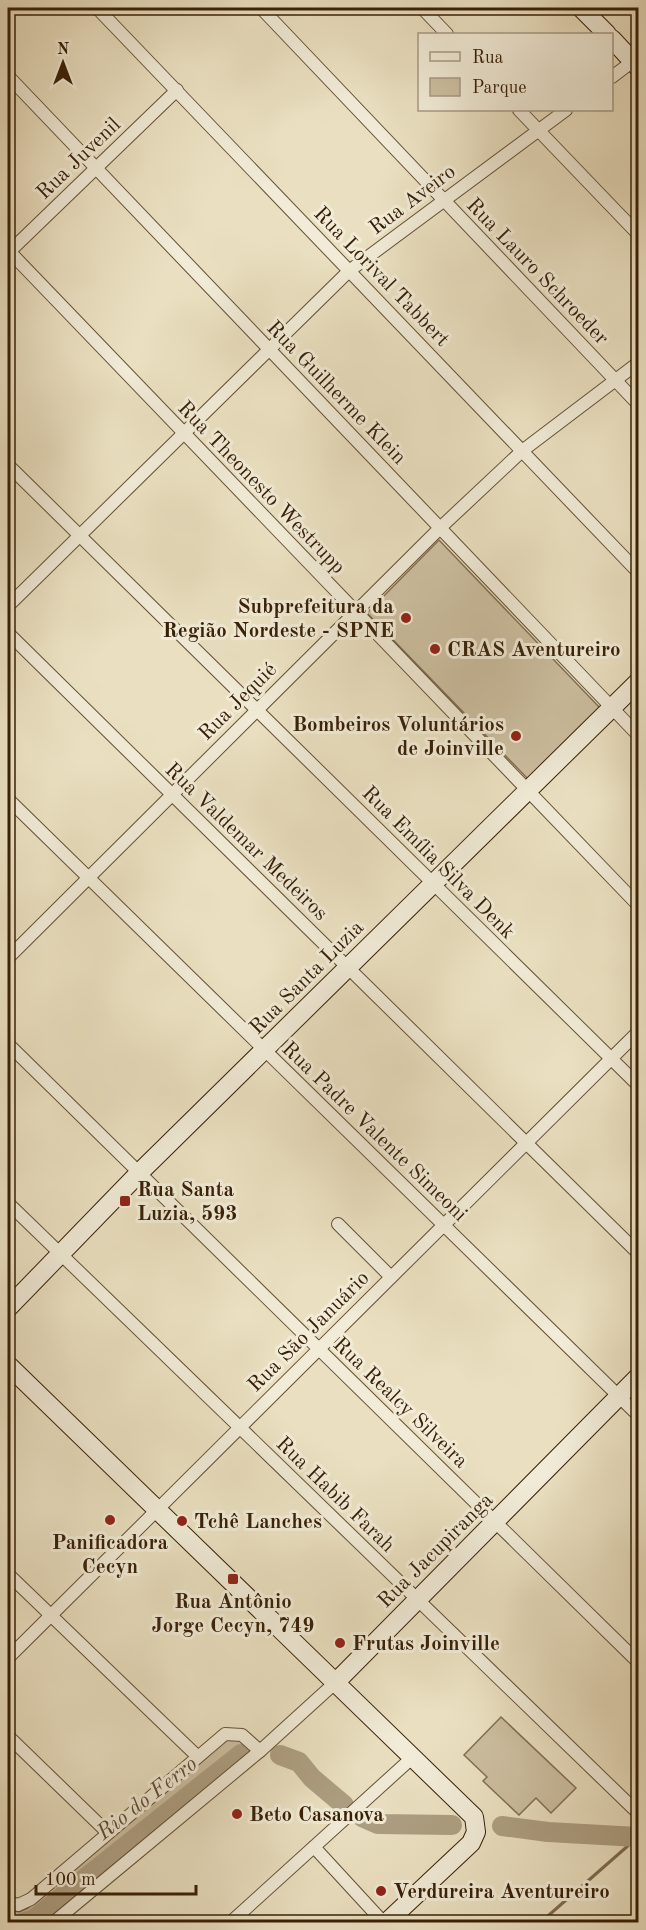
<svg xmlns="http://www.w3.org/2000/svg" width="646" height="1930" font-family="'Old Standard TT',serif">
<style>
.green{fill:#ccbfa1;stroke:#827054;stroke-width:1.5}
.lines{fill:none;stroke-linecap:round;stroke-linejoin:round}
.stream{stroke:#7e6c51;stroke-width:3}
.river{stroke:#ad9f82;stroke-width:20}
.street-casing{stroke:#645036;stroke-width:14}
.secondary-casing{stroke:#382007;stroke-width:20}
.street{stroke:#f1ebd7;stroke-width:12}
.secondary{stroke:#f1ebd7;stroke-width:18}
.poi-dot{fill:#8f2418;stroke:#f1ebd7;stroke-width:2}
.labels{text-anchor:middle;stroke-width:6;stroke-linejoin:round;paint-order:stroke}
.street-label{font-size:21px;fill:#382007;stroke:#f1ebd7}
.poi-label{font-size:21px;font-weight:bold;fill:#382007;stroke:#f1ebd7;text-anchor:start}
.water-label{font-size:22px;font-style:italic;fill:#614c32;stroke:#f1ebd7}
</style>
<rect width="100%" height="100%" fill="#eae0c1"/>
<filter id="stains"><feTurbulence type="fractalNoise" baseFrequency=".00333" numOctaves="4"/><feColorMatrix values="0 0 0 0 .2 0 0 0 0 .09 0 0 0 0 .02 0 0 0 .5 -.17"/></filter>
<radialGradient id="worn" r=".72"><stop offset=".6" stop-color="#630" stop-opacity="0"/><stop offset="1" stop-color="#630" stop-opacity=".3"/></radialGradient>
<!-- green -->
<g class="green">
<polygon points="439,540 600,708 529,780 367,613"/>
<polygon points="501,1717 576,1788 551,1813 536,1798 519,1815 483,1781 487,1777 464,1755"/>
<polygon points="237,1737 247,1746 247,1751 43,1922 8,1922 8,1910 19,1912 28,1908 219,1741"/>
</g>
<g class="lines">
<!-- stream -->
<polyline class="stream" points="541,1922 638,1837"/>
<!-- river -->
<g class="river">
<polyline points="280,1755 299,1762 312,1778 344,1805"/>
<polyline points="362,1817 378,1824 452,1825"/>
<polyline points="502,1826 548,1832 638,1837"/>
<polyline points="24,1922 34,1919 241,1754"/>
</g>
<defs>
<g id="street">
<polyline points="97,8 638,572"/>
<polyline points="261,8 638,404"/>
<polyline points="422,8 447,34"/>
<polyline points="8,76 638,735"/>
<polyline points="612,77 637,58"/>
<polyline points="519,110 638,234"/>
<polyline points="8,250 638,905"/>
<polyline points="8,253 177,90"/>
<polyline points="8,465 638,1085"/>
<polyline points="8,606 349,271 566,110"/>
<polyline points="8,633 638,1253"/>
<polyline points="8,799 638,1415"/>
<polyline points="8,958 440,528 522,451 638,363"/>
<polyline points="8,1044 638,1662"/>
<polyline points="8,1203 637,1812"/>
<polyline points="338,1224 391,1277"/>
<polyline points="8,1574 197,1756"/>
<polyline points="8,1658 638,1032"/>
<polyline points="8,1736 108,1833"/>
<polyline points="314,1847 383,1922"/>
<polyline points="8,1902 18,1905 31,1899 225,1734 242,1735 260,1751"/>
<polyline points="54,1922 260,1751 336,1682"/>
<polyline points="231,1922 413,1757"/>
</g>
<g id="secondary">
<polyline points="581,8 607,34"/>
<polyline points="612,39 638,67"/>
<polyline points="8,1308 139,1173 638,682"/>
<polyline points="8,1365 474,1817 476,1832 471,1843 387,1922"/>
<polyline points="336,1682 638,1377"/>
</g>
</defs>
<!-- street casing -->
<use href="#street" class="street-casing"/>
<!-- secondary casing -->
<use href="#secondary" class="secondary-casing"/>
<!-- street -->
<use href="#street" class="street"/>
<!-- secondary -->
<use href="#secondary" class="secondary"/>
</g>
<!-- markers -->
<g class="poi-dot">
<circle cx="406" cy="618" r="6"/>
<circle cx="435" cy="649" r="6"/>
<circle cx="516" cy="736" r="6"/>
<rect x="119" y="1195" width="12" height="12" rx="3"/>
<circle cx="110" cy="1520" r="6"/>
<circle cx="182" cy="1521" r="6"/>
<rect x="227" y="1573" width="12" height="12" rx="3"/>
<circle cx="340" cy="1643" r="6"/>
<circle cx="237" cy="1814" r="6"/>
<circle cx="381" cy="1891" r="6"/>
</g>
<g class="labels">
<!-- street labels -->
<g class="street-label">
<text transform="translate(78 158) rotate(-44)" y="7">Rua Juvenil</text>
<text transform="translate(412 199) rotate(-37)" y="7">Rua Aveiro</text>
<text transform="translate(538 271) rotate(46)" y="7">Rua Lauro Schroeder</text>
<text transform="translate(382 276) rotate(46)" y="7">Rua Lorival Tabbert</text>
<text transform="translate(337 392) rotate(46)" y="7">Rua Guilherme Klein</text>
<text transform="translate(262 487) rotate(46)" y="7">Rua Theonesto Westrupp</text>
<text transform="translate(237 701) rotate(-45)" y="7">Rua Jequié</text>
<text transform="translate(247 841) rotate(44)" y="7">Rua Valdemar Medeiros</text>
<text transform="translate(439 862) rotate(45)" y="7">Rua Emília Silva Denk</text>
<text transform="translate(306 977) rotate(-45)" y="7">Rua Santa Luzia</text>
<text transform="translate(375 1131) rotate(44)" y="7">Rua Padre Valente Simeoni</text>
<text transform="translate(308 1331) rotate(-45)" y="7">Rua São Januário</text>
<text transform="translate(401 1402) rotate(44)" y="7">Rua Realcy Silveira</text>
<text transform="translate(336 1494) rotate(44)" y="7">Rua Habib Farah</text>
<text transform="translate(435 1550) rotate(-45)" y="7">Rua Jacupiranga</text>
</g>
<!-- poi labels -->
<g class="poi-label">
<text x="394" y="613" text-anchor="end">Subprefeitura da<tspan x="394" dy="24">Região Nordeste - SPNE</tspan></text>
<text x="447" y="656">CRAS Aventureiro</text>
<text x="504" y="731" text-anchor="end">Bombeiros Voluntários<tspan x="504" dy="24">de Joinville</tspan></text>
<text x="137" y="1196">Rua Santa<tspan x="137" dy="24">Luzia, 593</tspan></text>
<text x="194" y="1528">Tchê Lanches</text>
<text x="110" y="1549" text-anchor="middle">Panificadora<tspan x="110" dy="24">Cecyn</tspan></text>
<text x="233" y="1608" text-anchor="middle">Rua Antônio<tspan x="233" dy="24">Jorge Cecyn, 749</tspan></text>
<text x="352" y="1650">Frutas Joinville</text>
<text x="249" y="1821">Beto Casanova</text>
<text x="393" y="1898">Verdureira Aventureiro</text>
</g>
<!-- water labels -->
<g class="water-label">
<text transform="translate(146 1797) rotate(-38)" y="8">Rio do Ferro</text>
</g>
</g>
<!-- margin -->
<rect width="646" height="1930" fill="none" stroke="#eae0c1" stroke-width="30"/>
<rect x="9" y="9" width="628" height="1912" fill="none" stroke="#382007" stroke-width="3"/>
<rect x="15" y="15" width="616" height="1900" fill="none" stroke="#382007" stroke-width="1.5"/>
<!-- legend -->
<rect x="418" y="33" width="195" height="78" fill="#f1ebd7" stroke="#a79a84" stroke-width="1.5"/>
<rect x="430" y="52" width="30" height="9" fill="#f1ebd7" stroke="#a79a84" stroke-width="1.5"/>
<text x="472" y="63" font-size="18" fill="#382007">Rua</text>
<rect x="430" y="78" width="30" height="18" fill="#ccbfa1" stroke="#a79a84" stroke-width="1.5"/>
<text x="472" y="93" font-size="18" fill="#382007">Parque</text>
<!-- north arrow -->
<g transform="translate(63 63)" stroke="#f1ebd7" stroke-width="4.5" paint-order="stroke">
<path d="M0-4.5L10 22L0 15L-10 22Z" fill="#382007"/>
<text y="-9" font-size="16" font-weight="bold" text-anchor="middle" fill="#382007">N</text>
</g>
<!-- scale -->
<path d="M36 1885v9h160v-9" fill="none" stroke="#382007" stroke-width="3"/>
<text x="45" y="1885" font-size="18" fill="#382007" stroke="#f1ebd7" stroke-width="4.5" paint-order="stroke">100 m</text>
<rect width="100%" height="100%" filter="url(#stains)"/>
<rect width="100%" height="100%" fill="url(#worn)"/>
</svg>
